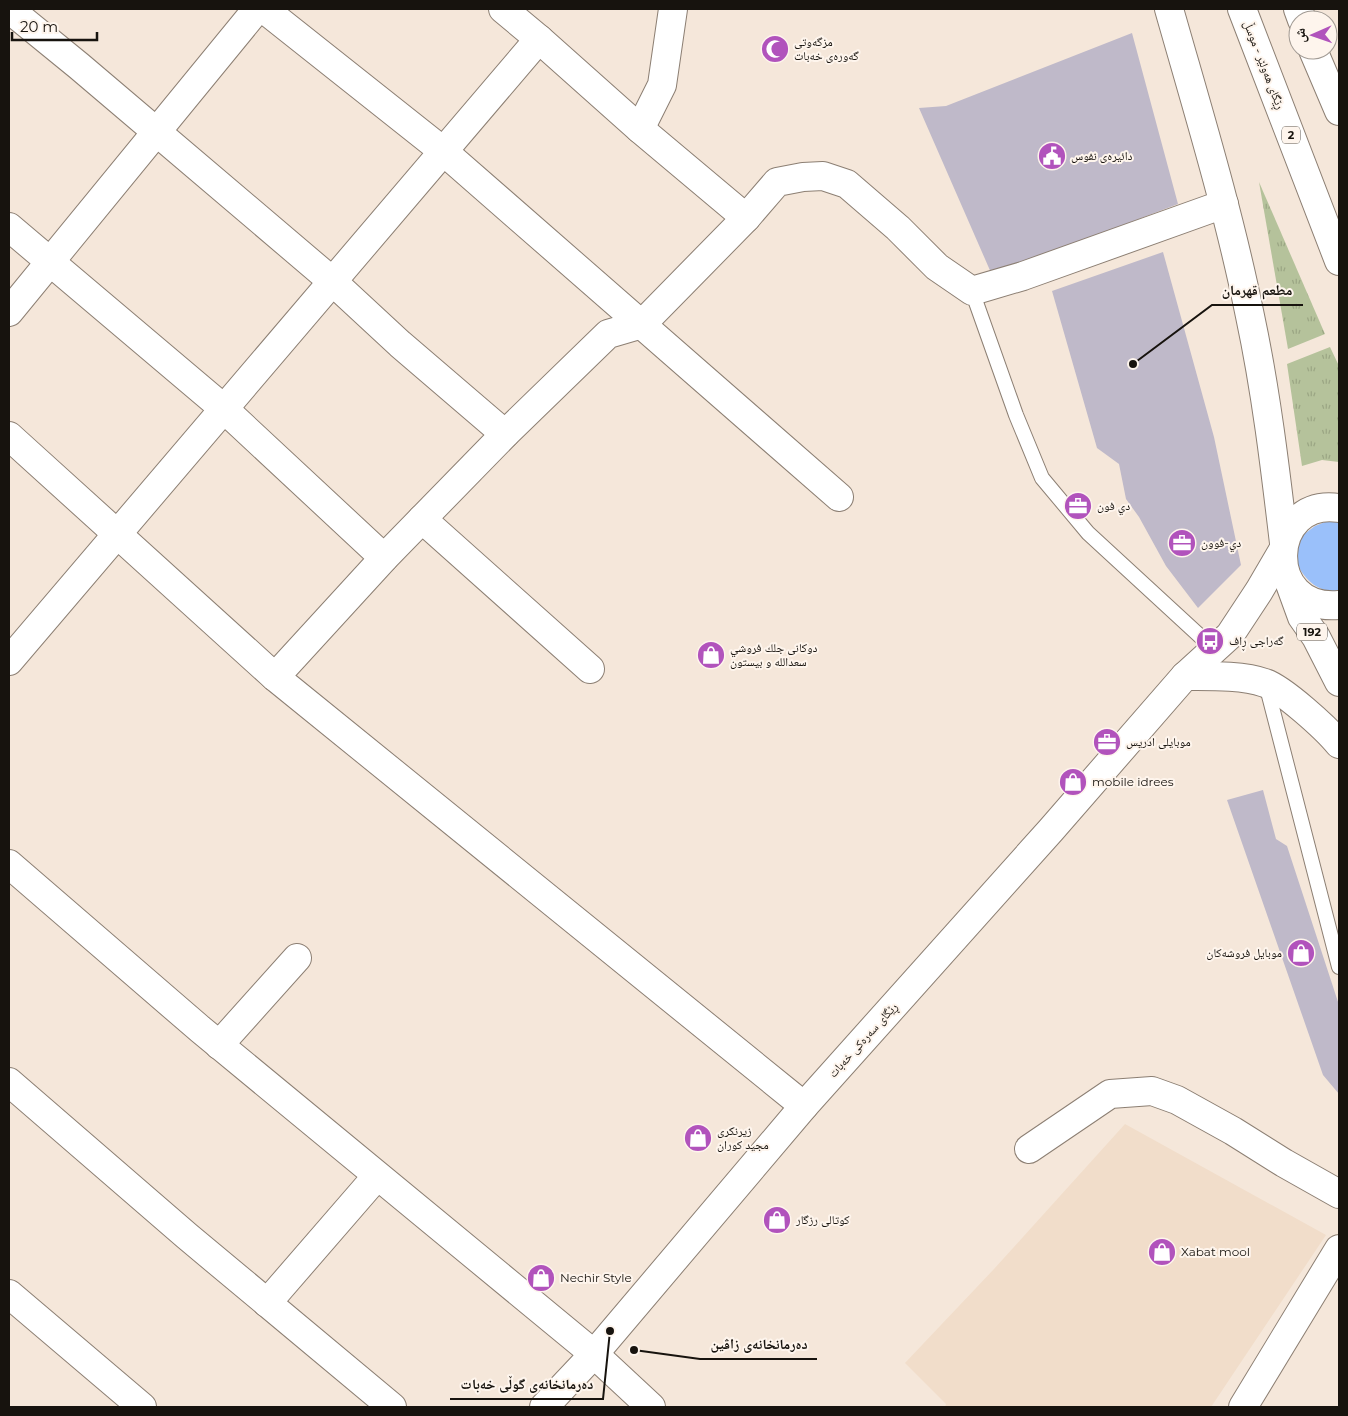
<svg xmlns="http://www.w3.org/2000/svg" width="1348" height="1416" font-family="Montserrat,'Noto Naskh Arabic',sans-serif">
<style>
.built{fill:#f1ddca}
.grass{fill:url(#grass-tufts)}
.water{fill:#9ac0fa}
.building{fill:#bfb9c9}
.lines{fill:none;stroke-linecap:round;stroke-linejoin:round}
.service-casing{stroke:#8c7f73;stroke-width:16}
.minor-casing{stroke:#8c7f73;stroke-width:30}
.tertiary-casing{stroke:#8c7f73;stroke-width:30}
.secondary-casing{stroke:#8c7f73;stroke-width:30}
.primary-casing{stroke:#8c7f73;stroke-width:30}
.trunk-casing{stroke:#8c7f73;stroke-width:30}
.service{stroke:#fff;stroke-width:14}
.minor{stroke:#fff;stroke-width:28}
.tertiary{stroke:#fff;stroke-width:28}
.secondary{stroke:#fff;stroke-width:28}
.primary{stroke:#fff;stroke-width:28}
.trunk{stroke:#fff;stroke-width:28}
.labels{text-anchor:middle;stroke-width:4;stroke-linejoin:round;paint-order:stroke}
.shield{fill:#fef5ed;stroke:#5c5751;stroke-width:1}
.shield-label{font-size:11px;font-weight:bold;fill:#17130e}
.poi-label{font-size:12px;fill:#17130e;stroke:#fef5ed;text-anchor:start}
.street-label{font-size:12px;fill:#17130e;stroke:#fef5ed}
.leader{fill:none;stroke:#17130e;stroke-width:2}
.callout-dot{fill:#17130e;stroke:#fef5ed;stroke-width:2}
.callout-label{font-size:14px;text-anchor:middle;font-weight:bold;fill:#17130e;stroke:#fef5ed;stroke-width:4;stroke-linejoin:round;paint-order:stroke}
</style>
<defs>
<pattern id="grass-tufts" width="24" height="20" patternUnits="userSpaceOnUse" patternTransform="scale(1.25)"><rect width="24" height="20" fill="#b5c29b"/><path d="M3 7l-1-3M5 7V3M7 7l1-3M15 17l-1-3M17 17v-4M19 17l1-3" fill="none" stroke="#9ba684"/></pattern>
</defs>
<rect width="100%" height="100%" fill="#f5e7da"/>
<!-- built -->
<polygon class="built" points="1125,1124 1326,1235 1211,1407 945,1407 946,1404 905,1363 994,1269"/>
<!-- grass -->
<g class="grass">
<polygon points="1259,182 1325,334 1288,349"/>
<polygon points="1330,347 1339,366 1339,462 1322,460 1302,466 1287,364"/>
</g>
<!-- water -->
<path class="water" d="M1330,520L1339,522V593C1316,590 1308,583 1296,563L1299,538L1315,526Z"/>
<!-- building -->
<g class="building">
<polygon points="1132,33 1178,204 992,275 919,108 946,106"/>
<polygon points="1163,252 1214,437 1241,565 1198,608 1166,566 1139,517 1126,499 1119,464 1097,448 1052,291"/>
<polygon points="1263,790 1276,839 1287,846 1339,1005 1339,1094 1323,1075 1227,800"/>
</g>
<g class="lines">
<defs>
<g id="service">
<polyline points="972,291 1016,415 1042,478 1088,533 1214,649"/>
<polyline points="1266,684 1339,967"/>
</g>
<g id="minor">
<polyline points="9,9 79,66 332,281 400,344 505,434"/>
<polyline points="264,9 443,151 839,497"/>
<polyline points="503,9 539,39 640,129 746,218"/>
<polyline points="640,129 662,85 673,9"/>
<polyline points="9,227 223,408 384,558"/>
<polyline points="9,312 257,9"/>
<polyline points="422,519 590,669"/>
<polyline points="9,661 539,39"/>
<polyline points="275,677 384,558 505,434 608,334 642,324 746,218 777,182 803,177 823,176 847,184 898,228 937,267 972,291 1023,276 1224,204"/>
<polyline points="9,864 200,1029 594,1354 651,1407"/>
<polyline points="219,1045 297,958"/>
<polyline points="9,1082 187,1236 392,1407"/>
<polyline points="1029,1149 1110,1094 1152,1091 1177,1100 1233,1131 1284,1163 1339,1194"/>
<polyline points="9,1294 142,1407"/>
<polyline points="267,1303 377,1176"/>
<polyline points="1243,1407 1339,1249"/>
</g>
<g id="tertiary">
<polyline points="9,436 275,677 804,1106"/>
<path d="M1185,676C1209,676 1243,675 1265,683C1283,689 1327,729 1339,744"/>
<polyline points="544,1407 594,1354 804,1106 1051,830 1185,676 1230,635 1259,591 1283,550"/>
</g>
<path id="secondary" d="M1169,9C1198,111 1229,212 1250,316C1266,391 1275,467 1284,543"/>
<g id="primary">
<path d="M1339,508C1267,497 1262,612 1339,605"/>
<polyline points="1290,584 1302,617 1316,637 1339,682"/>
</g>
<g id="trunk">
<polyline points="1242,9 1339,261"/>
<polyline points="1298,9 1302,20"/>
<polyline points="1313,50 1339,111"/>
</g>
</defs>
<!-- service casing -->
<use href="#service" class="service-casing"/>
<!-- minor casing -->
<use href="#minor" class="minor-casing"/>
<!-- tertiary casing -->
<use href="#tertiary" class="tertiary-casing"/>
<!-- secondary casing -->
<use href="#secondary" class="secondary-casing"/>
<!-- primary casing -->
<use href="#primary" class="primary-casing"/>
<!-- trunk casing -->
<use href="#trunk" class="trunk-casing"/>
<!-- service -->
<use href="#service" class="service"/>
<!-- minor -->
<use href="#minor" class="minor"/>
<!-- tertiary -->
<use href="#tertiary" class="tertiary"/>
<!-- secondary -->
<use href="#secondary" class="secondary"/>
<!-- primary -->
<use href="#primary" class="primary"/>
<!-- trunk -->
<use href="#trunk" class="trunk"/>
</g>
<!-- icons -->
<defs>
<symbol id="mosque-disc" viewBox="-11 -11 22 22"><circle r="9.5" fill="#b153bc" stroke="#fef5ed"/><path d="M3.5-4.9A6 6 0 1 0 3.5 4.9A5 5 0 1 1 3.5-4.9Z" fill="#fff"/></symbol>
<symbol id="civic-disc" viewBox="-11 -11 22 22"><circle r="9.5" fill="#b153bc" stroke="#fef5ed"/><path d="M-.6-6.5H3V-4.5H.6V-3L4-1V1h2V6H-6V1h2V-1L-.6-3ZM-1.2 2.5V6h2.4V2.5Z" fill="#fff"/></symbol>
<symbol id="office-disc" viewBox="-11 -11 22 22"><circle r="9.5" fill="#b153bc" stroke="#fef5ed"/><path d="M-6-3h4V-5.5h4V-3h4V5H-6ZM-1-4.5V-3h2v-1.5ZM-6 0V1H6V0Z" fill="#fff"/></symbol>
<symbol id="bus-disc" viewBox="-11 -11 22 22"><circle r="9.5" fill="#b153bc" stroke="#fef5ed"/><path d="M-5-6H5V4H4V6H2V4H-2V6H-4V4H-5ZM-3.5-4V0h7V-4ZM-3.5 1.2v1.5H-2V1.2ZM2 1.2v1.5H3.5V1.2Z" fill="#fff"/></symbol>
<symbol id="shop-disc" viewBox="-11 -11 22 22"><circle r="9.5" fill="#b153bc" stroke="#fef5ed"/><path d="M-5-2.5h2.3a2.7 3.5 0 0 1 5.4 0H5L5.5 6h-11ZM-1.5-2.5h3a1.5 2.3 0 0 0-3 0Z" fill="#fff"/></symbol>
</defs>
<g fill-rule="evenodd">
<use href="#mosque-disc" x="759" y="33" width="32" height="32"/>
<use href="#civic-disc" x="1036" y="140" width="32" height="32"/>
<use href="#office-disc" x="1062" y="490" width="32" height="32"/>
<use href="#office-disc" x="1166" y="527" width="32" height="32"/>
<use href="#bus-disc" x="1194" y="625" width="32" height="32"/>
<use href="#shop-disc" x="695" y="639" width="32" height="32"/>
<use href="#office-disc" x="1091" y="726" width="32" height="32"/>
<use href="#shop-disc" x="1057" y="766" width="32" height="32"/>
<use href="#shop-disc" x="1285" y="937" width="32" height="32"/>
<use href="#shop-disc" x="682" y="1122" width="32" height="32"/>
<use href="#shop-disc" x="761" y="1204" width="32" height="32"/>
<use href="#shop-disc" x="1146" y="1236" width="32" height="32"/>
<use href="#shop-disc" x="525" y="1262" width="32" height="32"/>
</g>
<g class="labels">
<!-- shield labels -->
<g class="shield">
<rect x="1282" y="126.5" width="18" height="17" rx="4"/>
<rect x="1297" y="623.5" width="30" height="17" rx="4"/>
</g>
<g class="shield-label">
<text x="1291" y="139">2</text>
<text x="1312" y="636">192</text>
</g>
<!-- poi labels -->
<g class="poi-label">
<text x="794" y="46">مزگەوتى<tspan x="794" dy="14">گەورەى خەبات</tspan></text>
<text x="1071" y="160">دائیرەی نفوس</text>
<text x="1097" y="510">دي فون</text>
<text x="1201" y="547">دي-فوون</text>
<text x="1229" y="645">گەراجی ڕاف</text>
<text x="730" y="652">دوكانى جلك فروشي<tspan x="730" dy="14">سعدالله و بيستون</tspan></text>
<text x="1126" y="746">موبايلى ادريس</text>
<text x="1092" y="786">mobile idrees</text>
<text x="1282" y="957" text-anchor="end">موبایل فروشەکان</text>
<text x="717" y="1135">زيرنكرى<tspan x="717" dy="14">مجيد كوران</tspan></text>
<text x="796" y="1224">كوتالى رزگار</text>
<text x="1181" y="1256">Xabat mool</text>
<text x="560" y="1282">Nechir Style</text>
</g>
<!-- street labels -->
<g class="street-label">
<text transform="translate(1264 65) rotate(69)" y="4">ڕێگای هەولێر - موسڵ</text>
<text transform="translate(863 1040) rotate(-48)" y="4">ڕێگای سەرەکی خەبات</text>
</g>
</g>
<!-- callouts -->
<path class="leader" d="M1133 364L1212 305H1303M634 1350L700 1359H817M610 1331L603 1399H450"/>
<g class="callout-dot">
<circle cx="1133" cy="364" r="5"/>
<circle cx="634" cy="1350" r="5"/>
<circle cx="610" cy="1331" r="5"/>
</g>
<g class="callout-label">
<text x="1257" y="295">مطعم قهرمان</text>
<text x="759" y="1349">دەرمانخانەی زاڤین</text>
<text x="527" y="1389">دەرمانخانەی گوڵی خەبات</text>
</g>
<!-- border -->
<rect width="1348" height="1416" fill="none" stroke="#17130e" stroke-width="20"/>
<!-- north arrow -->
<g transform="translate(1313 35) rotate(268)"><circle r="24" fill="#fef5ed" stroke="#a29b94"/>
<path d="M0-4L9 19L0 12L-9 19Z" fill="#b153bc"/>
<text y="-8" font-size="14" font-weight="bold" text-anchor="middle" fill="#17130e">ش</text>
</g>
<!-- scale -->
<path d="M12 32v8h85v-8" fill="none" stroke="#17130e" stroke-width="2.5"/>
<text x="20" y="32" font-size="15" fill="#17130e" stroke="#fef5ed" stroke-width="4" paint-order="stroke">20 m</text>
</svg>
